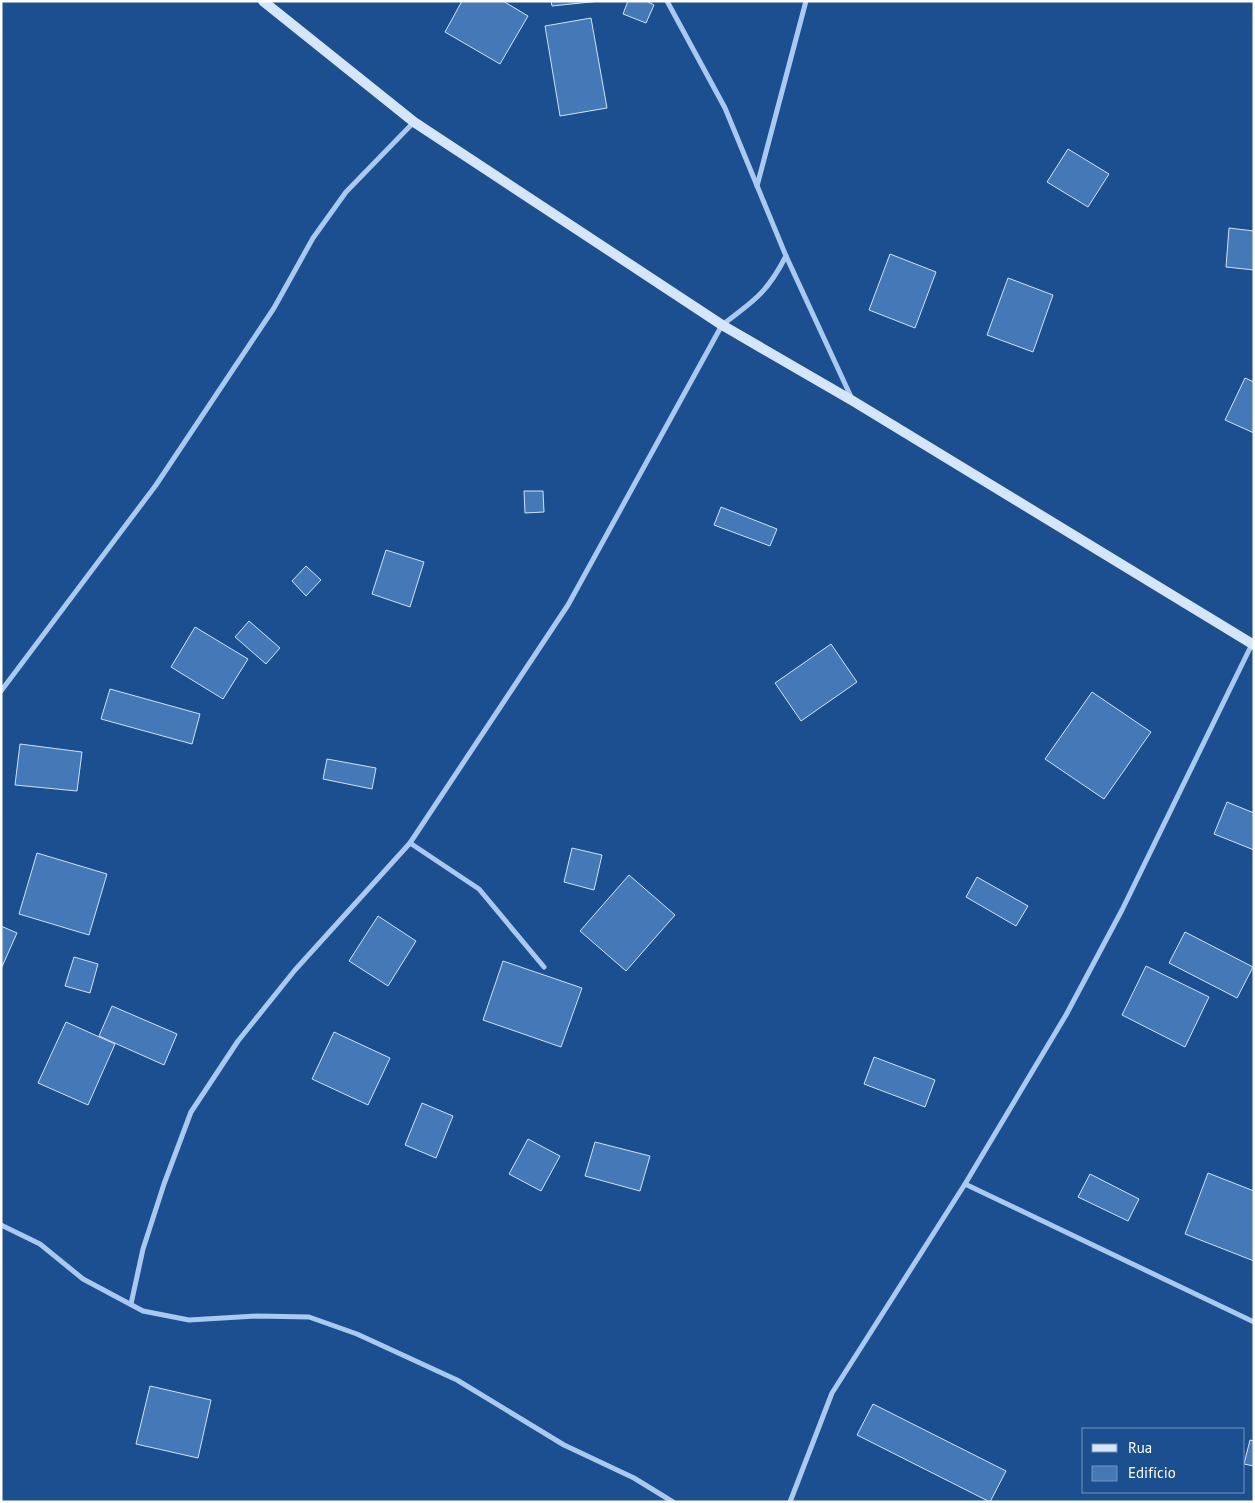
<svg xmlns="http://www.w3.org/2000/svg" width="1255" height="1503" font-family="'PT Sans',sans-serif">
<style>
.building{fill:#4478b7;stroke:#cfe3fa}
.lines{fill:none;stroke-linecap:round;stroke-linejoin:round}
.street{stroke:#a9c9ee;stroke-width:5}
.secondary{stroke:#d6e6fa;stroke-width:10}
</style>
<rect width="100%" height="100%" fill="#1b4f8f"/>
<!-- building -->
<g class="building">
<polygon points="462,1 503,1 528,16 500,64 445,32"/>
<polygon points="551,1 600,1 552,6"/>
<polygon points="628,1 646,1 654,5 646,23 623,14"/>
<polygon points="591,18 607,108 560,116 545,26"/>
<polygon points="1068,149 1109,174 1088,207 1047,182"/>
<polygon points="1229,228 1254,231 1254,270 1226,267"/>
<polygon points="890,254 936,272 915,328 869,310"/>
<polygon points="1008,278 1053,295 1033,352 987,335"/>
<polygon points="1245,378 1254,382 1254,433 1225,420"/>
<polygon points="524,491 543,491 544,512 525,513"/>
<polygon points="721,507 777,529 770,546 714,525"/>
<polygon points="386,550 424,562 410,607 372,594"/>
<polygon points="306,566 321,580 306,596 292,581"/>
<polygon points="249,621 280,648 266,664 235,637"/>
<polygon points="195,627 248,659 223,699 171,667"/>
<polygon points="831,644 857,682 801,721 775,683"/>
<polygon points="110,689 200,714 192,744 101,719"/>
<polygon points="1092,692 1151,732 1104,799 1045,759"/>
<polygon points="20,744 82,752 77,791 15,785"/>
<polygon points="327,759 376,768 372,789 323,779"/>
<polygon points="1227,802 1254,813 1254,850 1214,834"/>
<polygon points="572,848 602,855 594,890 564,882"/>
<polygon points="37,853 107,874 89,935 19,914"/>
<polygon points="629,875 675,915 626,971 580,931"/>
<polygon points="977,877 1028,906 1016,926 966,897"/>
<polygon points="378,916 416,941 388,986 349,961"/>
<polygon points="1,926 17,933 1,969"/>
<polygon points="1185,932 1253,967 1237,998 1169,963"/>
<polygon points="74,957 98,964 90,993 65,986"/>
<polygon points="503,961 582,988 561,1047 483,1020"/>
<polygon points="1146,966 1209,997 1185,1047 1122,1015"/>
<polygon points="112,1006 177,1034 164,1065 99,1036"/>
<polygon points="66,1022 115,1044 88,1105 38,1083"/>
<polygon points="334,1032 390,1058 368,1105 312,1079"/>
<polygon points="874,1057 935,1080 925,1107 864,1084"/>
<polygon points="422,1103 453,1116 436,1158 405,1145"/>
<polygon points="528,1139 560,1156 541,1191 509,1174"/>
<polygon points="595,1142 650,1156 640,1191 585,1176"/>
<polygon points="1208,1173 1254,1191 1254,1261 1185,1234"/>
<polygon points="1090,1174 1139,1199 1128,1221 1078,1197"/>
<polygon points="150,1386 211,1400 198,1458 136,1444"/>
<polygon points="873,1404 1006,1471 990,1502 857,1435"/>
<polygon points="1250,1440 1254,1441 1254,1466 1244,1464"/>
</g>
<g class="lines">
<!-- street -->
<g class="street">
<polyline points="667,1 725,108 786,256 852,399"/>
<polyline points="757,186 806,1"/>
<polyline points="1,691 156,485 274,308 313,238 346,192 414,122"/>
<polyline points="410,843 479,889 544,967"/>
<polyline points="965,1184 1254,1322"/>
<polyline points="1,1225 40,1244 83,1279 143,1311 189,1320 257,1316 309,1317 357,1334 457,1380 564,1445 634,1478 673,1502"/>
<path d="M131,1304L143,1249L164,1184L191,1112L238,1041L295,970L410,843L568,605L722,325C754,301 767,293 786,256"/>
<polyline points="790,1502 832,1393 965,1184 1066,1015 1122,910 1252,644"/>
</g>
<!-- secondary -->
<polyline class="secondary" points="263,1 414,122 722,325 853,401 1254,645"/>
</g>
<!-- border -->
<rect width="1255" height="1503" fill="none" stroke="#ffffff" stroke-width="5"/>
<!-- legend -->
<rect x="1082" y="1428" width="162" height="65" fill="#1b4f8f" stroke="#7695bc"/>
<rect x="1092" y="1444" width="25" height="8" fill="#d6e6fa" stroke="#7695bc"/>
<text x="1128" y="1453" font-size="15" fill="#ffffff">Rua</text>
<rect x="1092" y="1466" width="25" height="15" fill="#4478b7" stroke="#7695bc"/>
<text x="1128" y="1478" font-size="15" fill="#ffffff">Edifício</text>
</svg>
